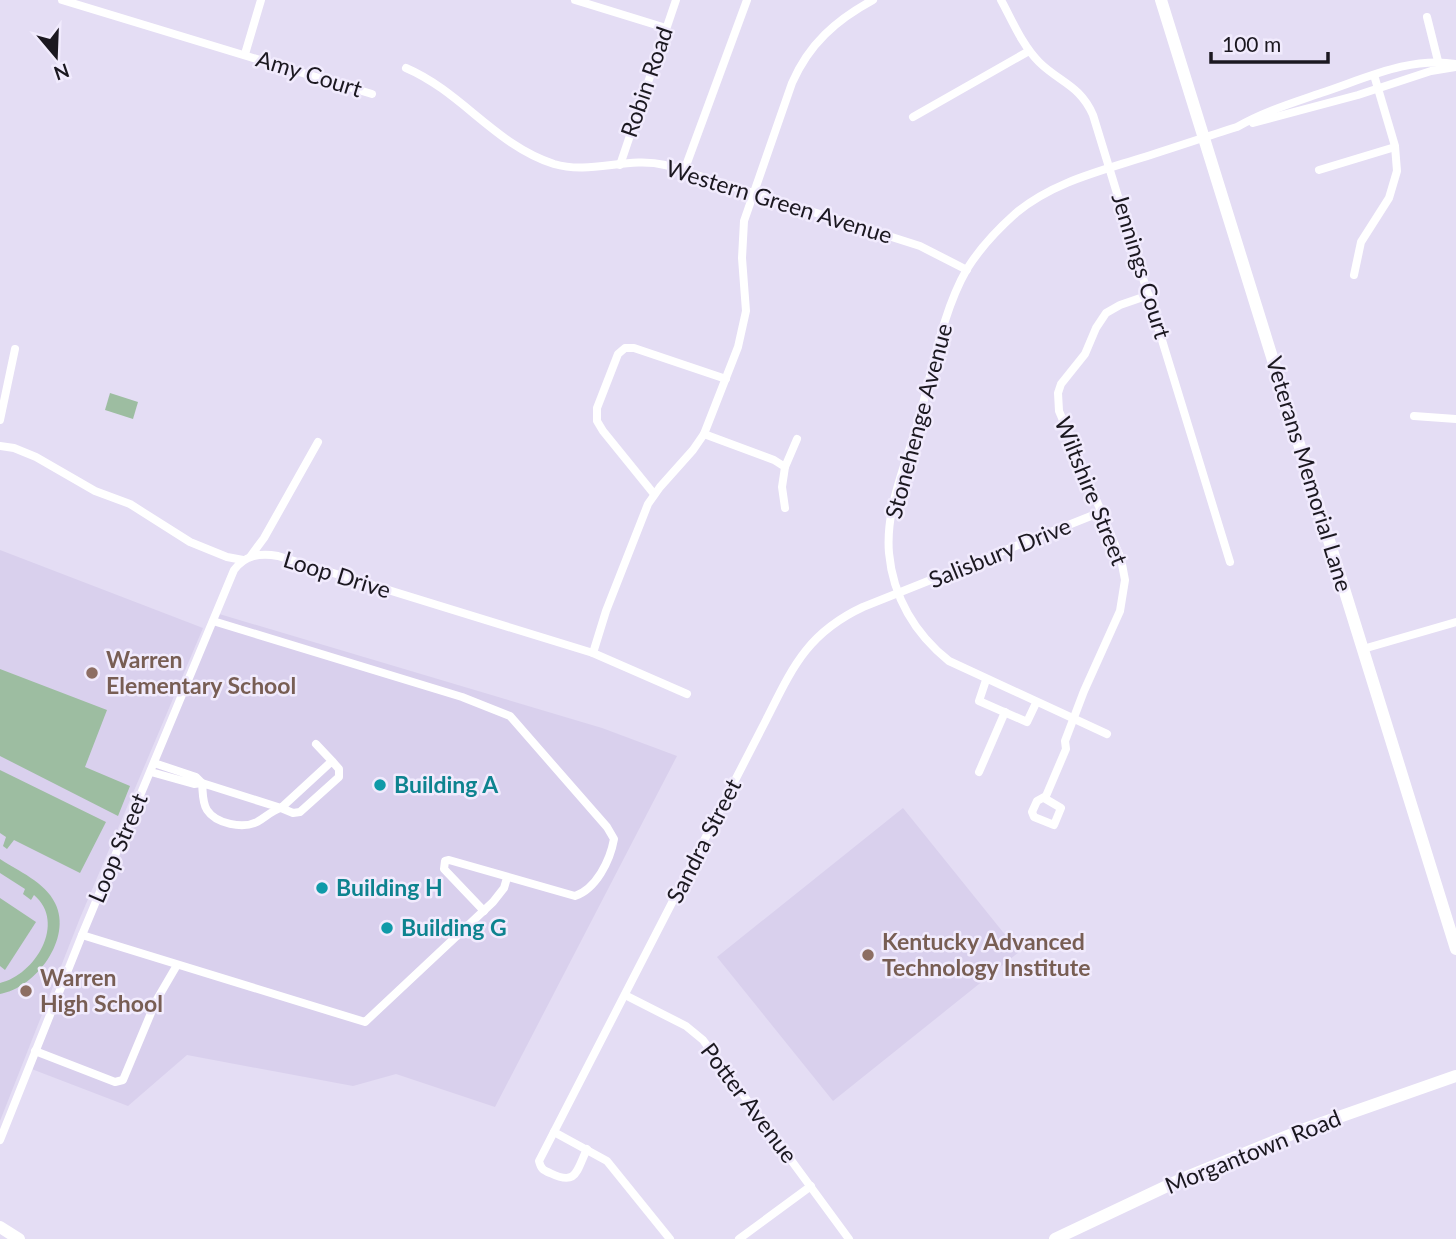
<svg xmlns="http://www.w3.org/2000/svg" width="1456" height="1239" font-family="Lato,sans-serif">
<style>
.built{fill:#d9d0ed}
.green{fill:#9dbda1}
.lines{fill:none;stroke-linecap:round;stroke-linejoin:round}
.minor{stroke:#fff;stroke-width:8}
.primary{stroke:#fff;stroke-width:12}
.education-dot{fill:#8d6e63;stroke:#f1ebfd;stroke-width:2.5}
.culture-dot{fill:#0f9aa8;stroke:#f1ebfd;stroke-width:2.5}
.labels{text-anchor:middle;stroke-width:5;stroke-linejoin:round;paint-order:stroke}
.street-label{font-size:23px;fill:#1b1820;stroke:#f1ebfd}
.education-label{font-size:23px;font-weight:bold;fill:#785e54;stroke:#f1ebfd;text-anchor:start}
.culture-label{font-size:23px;font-weight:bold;fill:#0d838f;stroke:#f1ebfd;text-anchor:start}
</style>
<rect width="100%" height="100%" fill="#e4ddf4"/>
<!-- built -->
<g class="built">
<polygon points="0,550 203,628 80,918 0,1121"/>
<polygon points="216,613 602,728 677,756 495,1107 396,1074 353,1086 187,1055 128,1106 29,1068"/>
<polygon points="903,808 1019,952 833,1101 717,957"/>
</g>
<!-- green -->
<g class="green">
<polygon points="110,393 138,402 133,419 105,410"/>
<polygon points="0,669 107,710 85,767 130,786 118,816 0,756"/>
<polygon points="0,770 106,822 80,873 14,840 7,849 3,846 6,837 0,833"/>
<path d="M0,859C18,871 45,882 55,903C73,938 36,988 0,994V983C35,975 67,923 34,895L31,900L23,894L25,889L0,873Z"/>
<polygon points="0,898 36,922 5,970 0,966"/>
</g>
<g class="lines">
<!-- minor -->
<g class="minor">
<polyline points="62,0 372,94"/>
<polyline points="575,0 666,28"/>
<path d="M1001,0C1012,20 1022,45 1039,62C1059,82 1080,85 1093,115L1230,562"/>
<polyline points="1427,17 1438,61"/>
<polyline points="245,54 261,0"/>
<path d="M406,68C462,92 495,145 554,164C591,175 628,156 665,165L920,246L967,270"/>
<polyline points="913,117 1029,51"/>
<polyline points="1253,123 1358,95 1431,71 1456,67"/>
<polyline points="620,165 676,0"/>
<polyline points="1319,170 1395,147"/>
<polyline points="684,171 747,0"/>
<polyline points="1354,275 1361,242 1389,198 1397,171 1395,146 1374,75"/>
<polyline points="1414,416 1456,419"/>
<polyline points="0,420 15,349"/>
<polyline points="704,434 774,460 785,467 782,487 785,508"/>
<polyline points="0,446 14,448 36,457 95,491 130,504 190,542 227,557 243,560"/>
<polyline points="785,467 797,439"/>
<polyline points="654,494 603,431 597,421 597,408 618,354 625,348 634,348 726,379"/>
<polyline points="250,557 264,538 318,442"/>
<path d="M213,621L462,697L510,716L607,827L614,839C610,861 596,889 575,896L449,860L445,861L444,869L484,911"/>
<polyline points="1363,649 1456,622"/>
<path d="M593,653L606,611L648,504L660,487L693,450L704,434L738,347L746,311L742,258L744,221L792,83C809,44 836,20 873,0"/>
<polyline points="986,680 979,701 1027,722 1036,703"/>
<path d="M1107,734L949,661C915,634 893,597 889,553C885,507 908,459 920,415C933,368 943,310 967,269C980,248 998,229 1016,213C1052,183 1097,172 1141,158C1173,148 1205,137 1237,127C1263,112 1292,103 1321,93C1364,79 1410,56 1456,64"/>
<path d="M316,744L332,761L281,808L202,783C203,792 202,802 207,810C216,824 243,829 257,822C266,817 271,811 281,808L293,813L300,812L339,777V769L332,761"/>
<polyline points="151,772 194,784 202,783 196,777 154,763"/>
<polyline points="979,772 1005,712"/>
<polyline points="1044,798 1061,808 1054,825 1034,817 1032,812 1037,801 1046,796 1066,749 1065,741 1084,691 1120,611 1125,580 1121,559 1059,411 1058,393 1061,384 1085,354 1096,328 1106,313 1120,305 1149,295"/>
<polyline points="82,935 365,1022 493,902 504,888 507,878"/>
<polyline points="625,995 686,1026 703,1040 849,1239"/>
<polyline points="35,1051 115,1082 123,1080 156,1001 177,965"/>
<polyline points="554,1132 607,1161 670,1239"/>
<path d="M0,1140L82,935L234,570C245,555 260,553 278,556L593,653L687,694"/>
<path d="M587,1149C576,1172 577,1186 550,1173C543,1170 541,1169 539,1161L764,724C791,671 805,634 863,607L1101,512"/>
<polyline points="739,1239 811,1186"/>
</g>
<!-- primary -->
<g class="primary">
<polyline points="1161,0 1456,949"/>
<polyline points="0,1227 19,1239"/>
<polyline points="1055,1239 1184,1178 1302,1130 1456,1076"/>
</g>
</g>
<!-- markers -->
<g class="education-dot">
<circle cx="92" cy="673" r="7"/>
<circle cx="868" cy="955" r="7"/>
<circle cx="26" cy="991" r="7"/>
</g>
<g class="culture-dot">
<circle cx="380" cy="785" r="7"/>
<circle cx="322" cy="888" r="7"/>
<circle cx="387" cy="928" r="7"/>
</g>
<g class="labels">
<!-- street labels -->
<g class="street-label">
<text transform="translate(309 74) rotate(17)" y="8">Amy Court</text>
<text transform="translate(647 82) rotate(-71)" y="8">Robin Road</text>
<text transform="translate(779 202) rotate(17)" y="8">Western Green Avenue</text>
<text transform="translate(1141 266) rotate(73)" y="8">Jennings Court</text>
<text transform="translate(919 421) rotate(-75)" y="8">Stonehenge Avenue</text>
<text transform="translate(1309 474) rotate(73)" y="8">Veterans Memorial Lane</text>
<text transform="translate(1091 491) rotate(68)" y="8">Wiltshire Street</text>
<text transform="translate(1000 553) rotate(-22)" y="8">Salisbury Drive</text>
<text transform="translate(337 575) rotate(17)" y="8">Loop Drive</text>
<text transform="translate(704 841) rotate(-63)" y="8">Sandra Street</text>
<text transform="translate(118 848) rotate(-67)" y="8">Loop Street</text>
<text transform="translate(749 1103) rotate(53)" y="8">Potter Avenue</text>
<text transform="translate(1253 1152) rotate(-22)" y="8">Morgantown Road</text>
</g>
<!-- education labels -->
<g class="education-label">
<text x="106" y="668">Warren<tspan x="106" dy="26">Elementary School</tspan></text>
<text x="882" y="950">Kentucky Advanced<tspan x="882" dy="26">Technology Institute</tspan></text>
<text x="40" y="986">Warren<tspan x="40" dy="26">High School</tspan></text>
</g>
<!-- culture labels -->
<g class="culture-label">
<text x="394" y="793">Building A</text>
<text x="336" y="896">Building H</text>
<text x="401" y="936">Building G</text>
</g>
</g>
<!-- north arrow -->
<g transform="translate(56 56) rotate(161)" stroke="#f1ebfd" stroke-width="5" paint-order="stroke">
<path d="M0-5L12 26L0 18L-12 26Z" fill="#1b1820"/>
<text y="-10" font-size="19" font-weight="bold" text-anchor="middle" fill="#1b1820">N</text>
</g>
<!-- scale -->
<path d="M1211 52v10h117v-10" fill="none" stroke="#1b1820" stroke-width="3.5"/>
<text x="1222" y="52" font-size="21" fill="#1b1820" stroke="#f1ebfd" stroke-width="5" paint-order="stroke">100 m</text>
</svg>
